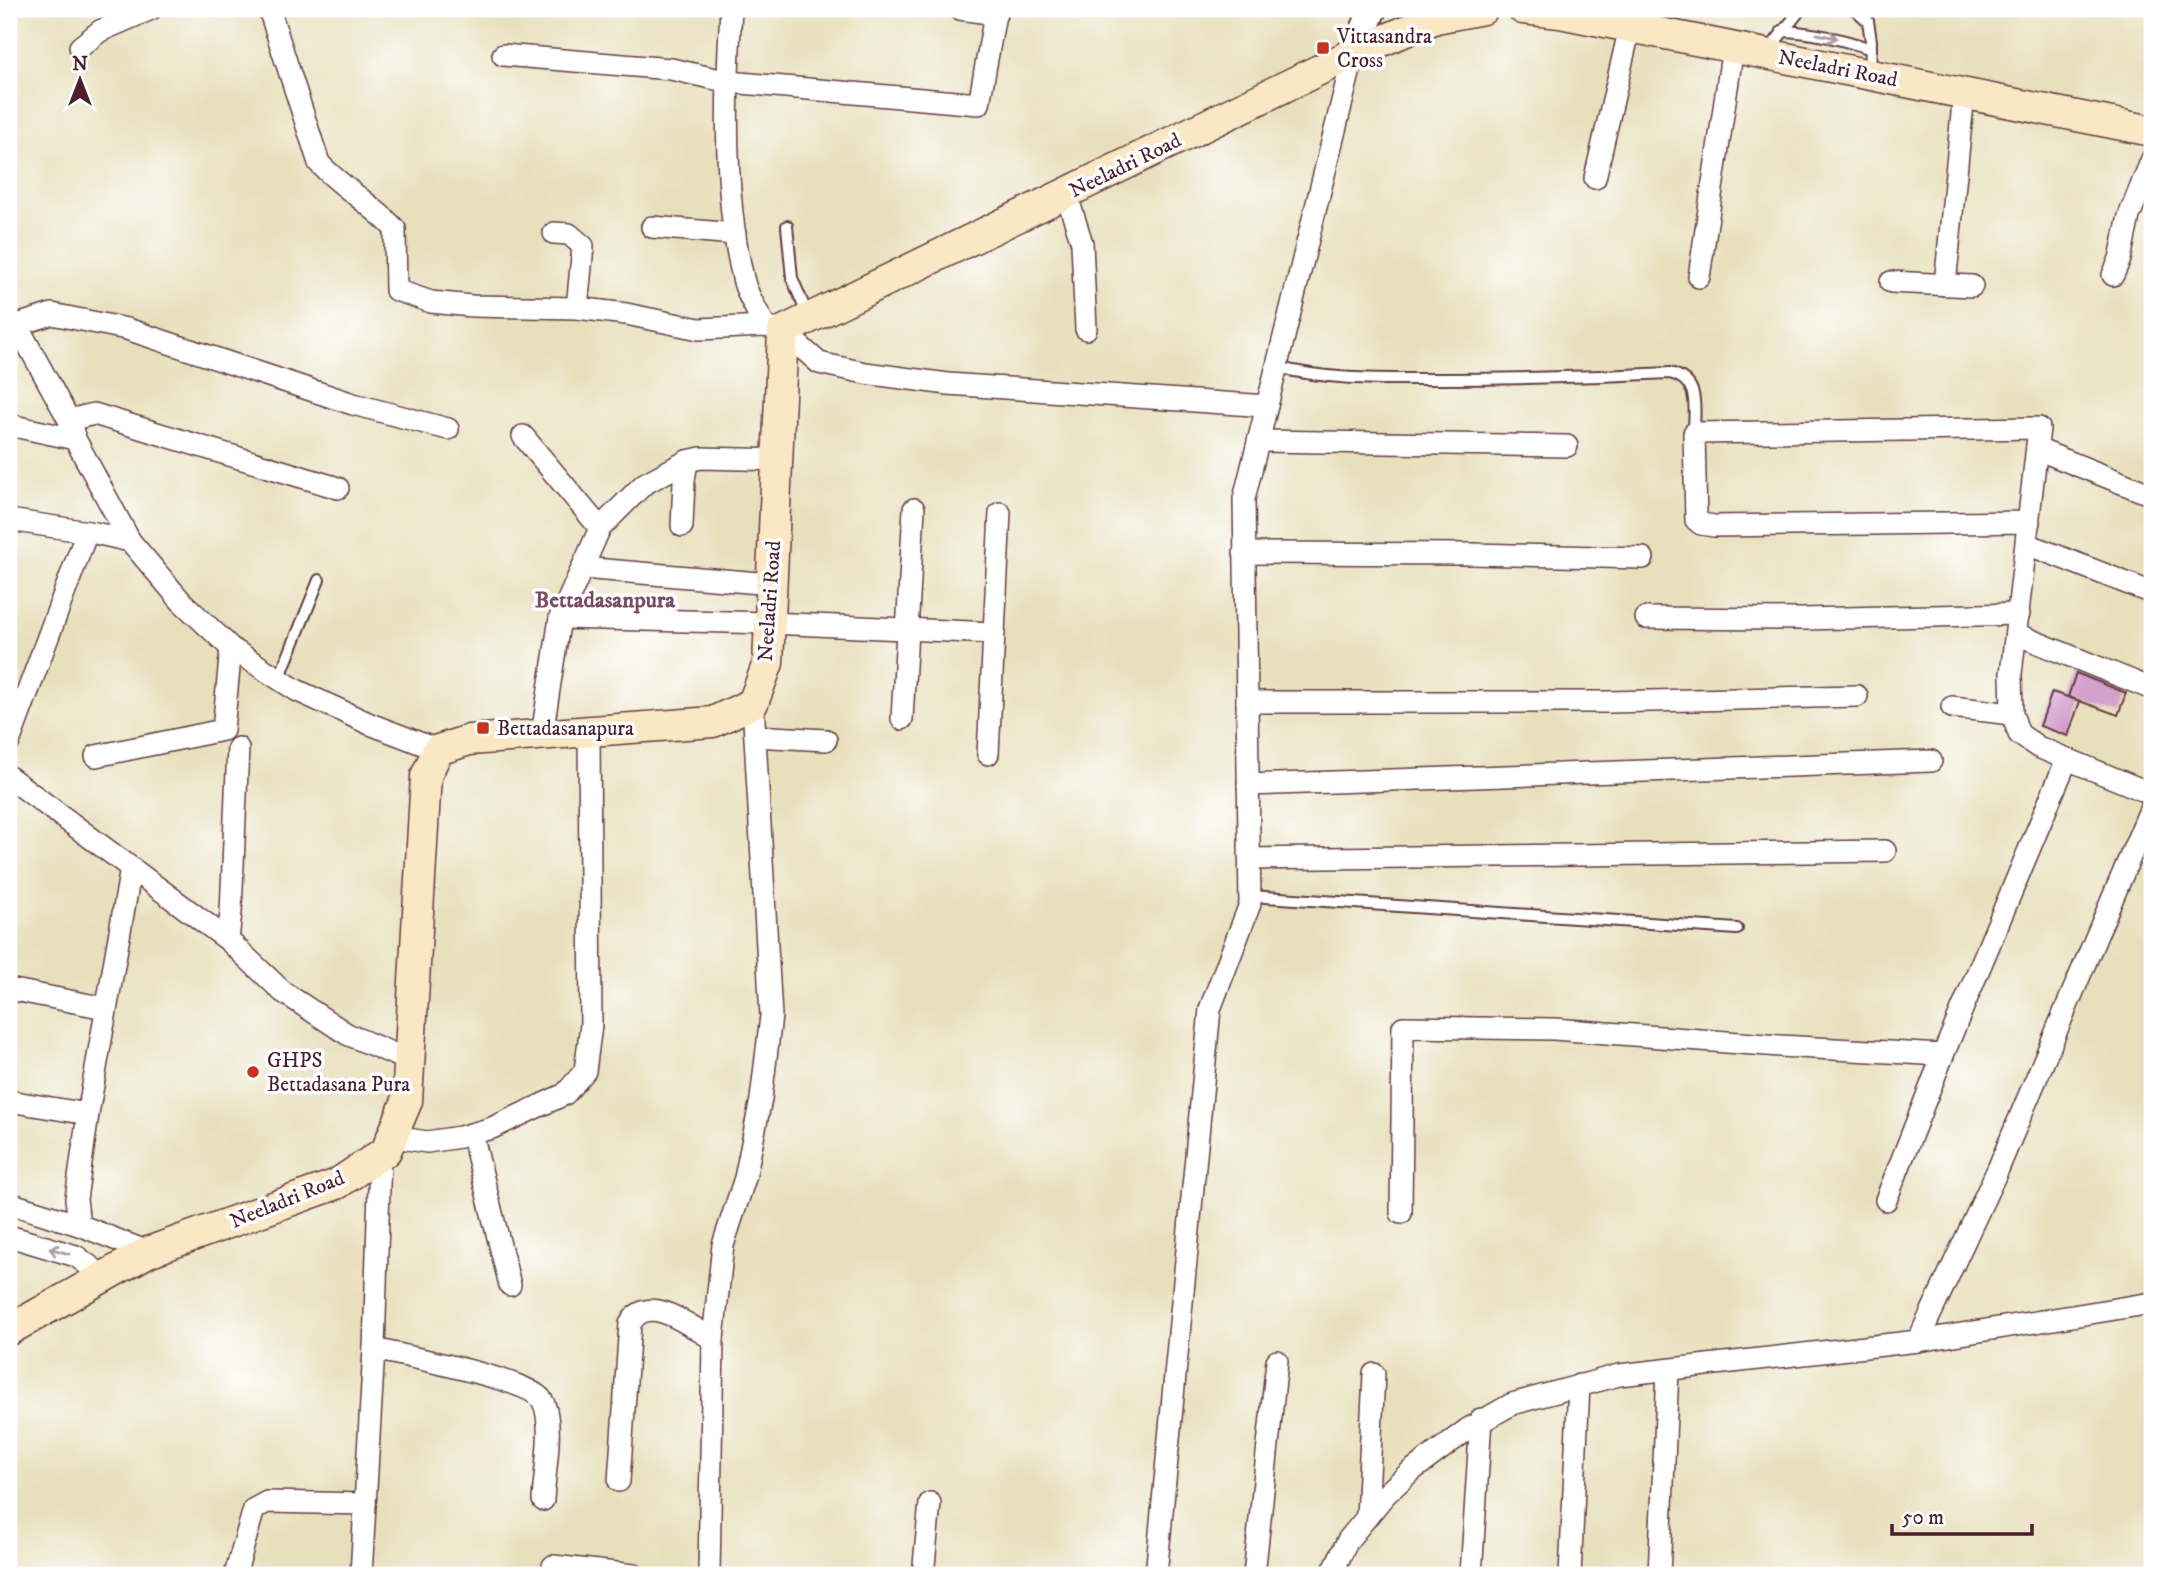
<svg xmlns="http://www.w3.org/2000/svg" width="2161" height="1584" font-family="'IM FELL DW Pica',serif">
<style>
.building{fill:#d4a1cd}
.lines{fill:none;stroke-linecap:round;stroke-linejoin:round}
.service-casing{stroke:#623c41;stroke-width:14}
.minor-casing{stroke:#623c41;stroke-width:24}
.tertiary-casing{stroke:#623c41;stroke-width:30}
.secondary-casing{stroke:#623c41;stroke-width:33}
.service{stroke:#fff;stroke-width:10}
.minor{stroke:#fff;stroke-width:21}
.tertiary{stroke:#fff;stroke-width:26}
.secondary{stroke:#fae7c3;stroke-width:30}
.oneway{stroke:#ae9aa0}
.poi-dot{fill:#c8321e;stroke:#fff;stroke-width:2.5}
.labels{text-anchor:middle;stroke-width:7;stroke-linejoin:round;paint-order:stroke}
.poi-label{font-size:21px;fill:#4a1f2b;stroke:#fff;text-anchor:start}
.street-label{font-size:21px;fill:#4a1f2b;stroke:#fff}
.neighbourhood-label{font-size:23px;font-weight:bold;fill:#7a4c64;stroke:#fff}
</style>
<rect width="100%" height="100%" fill="#fff"/>
<filter id="ink" filterUnits="userSpaceOnUse"><feTurbulence type="fractalNoise" baseFrequency=".0143" numOctaves="2"/><feDisplacementMap in="SourceGraphic" scale="14" xChannelSelector="R" yChannelSelector="G"/><feConvolveMatrix kernelMatrix="1 2 1 2 8 2 1 2 1" color-interpolation-filters="sRGB"/></filter>
<filter id="wash" filterUnits="userSpaceOnUse"><feTurbulence type="fractalNoise" baseFrequency=".00686" numOctaves="4" result="noise"/><feDisplacementMap in="SourceGraphic" scale="28" xChannelSelector="R" yChannelSelector="G"/><feGaussianBlur stdDeviation="1.57" result="paint"/><feColorMatrix in="noise" values="0 0 0 0 0 0 0 0 0 0 0 0 0 0 0 0 0 1.4 0 .05"/><feComposite in="paint" operator="in"/></filter>
<g filter="url(#wash)">
<rect width="100%" height="100%" fill="#e8e0bd"/>
<g id="blocks">
<!-- building -->
<g class="building">
<polygon points="2076,673 2126,693 2118,715 2068,697"/>
<polygon points="2052,692 2080,701 2068,736 2040,726"/>
</g>
</g>
</g>
<g filter="url(#ink)">
<use href="#blocks" fill-opacity="0" stroke="#623c41" stroke-width="2"/>
<g class="lines">
<defs>
<g id="service">
<polyline points="1855,9 1868,21 1871,41 1870,73"/>
<path d="M1782,31C1814,32 1842,39 1871,49"/>
<polyline points="1768,51 1801,9"/>
<polyline points="787,226 792,278 808,316"/>
<path d="M1276,367C1331,381 1385,379 1441,379C1517,379 1594,377 1670,373C1701,381 1694,407 1694,433"/>
<polyline points="279,679 319,580"/>
<polyline points="1251,896 1737,929"/>
</g>
<g id="minor">
<path d="M269,9L319,163C342,188 372,204 395,229L396,290L431,302L472,306L577,308L626,314L699,329L765,326L783,331L819,363L865,373L948,384L1267,406"/>
<path d="M731,9C726,95 723,199 744,282C748,297 758,312 765,326"/>
<polyline points="960,9 996,14"/>
<polyline points="80,47 100,31 151,9"/>
<polyline points="503,55 671,69 729,82 979,104 996,9"/>
<polyline points="1595,178 1630,27"/>
<polyline points="1066,193 1082,243 1086,329"/>
<polyline points="652,227 735,234"/>
<polyline points="554,233 569,234 583,246 577,308"/>
<polyline points="2113,275 2120,259 2129,216 2152,159"/>
<polyline points="1699,277 1733,47"/>
<polyline points="1891,282 1972,286"/>
<polyline points="1945,285 1964,93"/>
<polyline points="9,323 17,325 52,314 127,329 353,404 448,429"/>
<polyline points="17,325 69,420 75,439 130,541 181,601 231,648 296,690 370,724 438,750"/>
<polyline points="69,420 94,414 338,488"/>
<polyline points="9,425 75,439"/>
<polyline points="523,436 600,528"/>
<polyline points="1258,441 1567,446"/>
<polyline points="2037,449 2152,495"/>
<polyline points="9,520 95,533 130,541"/>
<polyline points="2029,522 1714,526 1701,524 1696,520 1694,433 2039,428 2011,674 2012,714 2019,734 2038,747 2152,794"/>
<polyline points="682,526 684,481 687,461"/>
<polyline points="2027,544 2152,593"/>
<polyline points="1244,553 1471,554 1643,558"/>
<polyline points="582,568 772,584"/>
<polyline points="560,618 600,528 644,484 687,461 701,458 777,460"/>
<polyline points="1646,618 1802,619 2019,614"/>
<polyline points="2016,634 2152,689"/>
<polyline points="1247,702 1608,702 1857,696"/>
<polyline points="1952,707 2012,714"/>
<polyline points="902,719 914,509"/>
<polyline points="542,735 560,618 770,623 993,633"/>
<polyline points="755,736 826,740"/>
<polyline points="9,742 87,532"/>
<polyline points="988,754 1000,513"/>
<polyline points="96,756 223,730 231,648"/>
<polyline points="9,777 228,940 283,992 347,1034 410,1061"/>
<polyline points="1248,785 1931,761"/>
<polyline points="1250,859 1885,851"/>
<polyline points="228,940 231,912 238,748"/>
<polyline points="9,989 105,1008"/>
<polyline points="9,1101 88,1114"/>
<polyline points="472,1134 510,1285"/>
<polyline points="394,1137 427,1142 460,1137 492,1128 565,1094 585,1071 591,1025 589,731"/>
<polyline points="1886,1200 1943,1055 2067,759"/>
<polyline points="9,1203 79,1225 148,1252"/>
<polyline points="1401,1213 1403,1027 1554,1029 1780,1046 1943,1055"/>
<polyline points="79,1225 76,1199 88,1114 131,868"/>
<polyline points="9,1236 76,1256 104,1277"/>
<polyline points="1918,1341 1998,1169 2152,805"/>
<path d="M374,1349C403,1356 529,1379 542,1400C555,1422 544,1474 543,1500"/>
<path d="M619,1481L630,1324C648,1291 689,1326 713,1339"/>
<polyline points="1367,1517 1374,1374"/>
<polyline points="553,1566 634,1575"/>
<polyline points="235,1575 254,1509 267,1502 365,1504"/>
<polyline points="361,1575 374,1349 380,1155"/>
<polyline points="709,1575 713,1339 723,1245 745,1178 761,1099 771,1016 753,703"/>
<polyline points="923,1575 930,1503"/>
<polyline points="1156,1575 1210,1009 1250,904 1244,499 1354,53"/>
<polyline points="1254,1575 1277,1361"/>
<polyline points="1331,1575 1348,1540 1385,1495 1410,1472 1468,1429 1512,1404 1619,1375 1918,1341 2152,1303"/>
<polyline points="1471,1575 1481,1419"/>
<polyline points="1570,1575 1579,1385"/>
<polyline points="1659,1575 1668,1370"/>
</g>
<polyline id="tertiary" points="1354,53 1373,9"/>
<g id="secondary">
<polyline points="1523,9 1560,13 2152,131"/>
<polyline points="9,1330 148,1252 337,1184 386,1151 407,1101 426,776 438,750 469,740 713,722 753,703 768,663 783,331 1354,53 1436,18 1483,9"/>
</g>
</defs>
<!-- service casing -->
<use href="#service" class="service-casing"/>
<!-- minor casing -->
<use href="#minor" class="minor-casing"/>
<!-- tertiary casing -->
<use href="#tertiary" class="tertiary-casing"/>
<!-- secondary casing -->
<use href="#secondary" class="secondary-casing"/>
<!-- service -->
<use href="#service" class="service"/>
<!-- minor -->
<use href="#minor" class="minor"/>
<!-- tertiary -->
<use href="#tertiary" class="tertiary"/>
<!-- secondary -->
<use href="#secondary" class="secondary"/>
</g>
<!-- one-way arrows -->
<defs><path id="oneway-shaft" d="M-6 0H5M1.5-3L5.5 0L1.5 3" fill="none" stroke-width="1.6" stroke-linecap="round" stroke-linejoin="round" transform="scale(1.75)"/></defs>
<g class="oneway">
<use href="#oneway-shaft" transform="translate(1827 36) rotate(12)"/>
<use href="#oneway-shaft" transform="translate(59 1251) rotate(-163)"/>
</g>
</g>
<!-- markers -->
<g class="poi-dot">
<rect x="1316" y="41" width="14" height="14" rx="3.5"/>
<rect x="476" y="721" width="14" height="14" rx="3.5"/>
<circle cx="253" cy="1072" r="7"/>
</g>
<g class="labels">
<!-- poi labels -->
<g class="poi-label">
<text x="1337" y="43">Vittasandra<tspan x="1337" dy="24">Cross</tspan></text>
<text x="497" y="735">Bettadasanapura</text>
<text x="267" y="1067">GHPS<tspan x="267" dy="24">Bettadasana Pura</tspan></text>
</g>
<!-- street labels -->
<g class="street-label">
<text transform="translate(1838 68) rotate(11)" y="7">Neeladri Road</text>
<text transform="translate(1125 165) rotate(-26)" y="7">Neeladri Road</text>
<text transform="translate(769 601) rotate(-86)" y="7">Neeladri Road</text>
<text transform="translate(287 1199) rotate(-22)" y="7">Neeladri Road</text>
</g>
<!-- neighbourhood labels -->
<g class="neighbourhood-label">
<text x="605" y="607">Bettadasanpura</text>
</g>
</g>
<!-- margin -->
<rect width="2161" height="1584" fill="none" stroke="#fff" stroke-width="35"/>
<!-- north arrow -->
<g transform="translate(80 80)" stroke="#ffffff" stroke-width="5" paint-order="stroke">
<path d="M0-5L12 26L0 18L-12 26Z" fill="#4a1f2b"/>
<text y="-10" font-size="19" font-weight="bold" text-anchor="middle" fill="#4a1f2b">N</text>
</g>
<!-- scale -->
<path d="M1892 1524v10h140v-10" fill="none" stroke="#4a1f2b" stroke-width="3.5"/>
<text x="1902" y="1524" font-size="21" fill="#4a1f2b" stroke="#ffffff" stroke-width="5" paint-order="stroke">50 m</text>
</svg>
